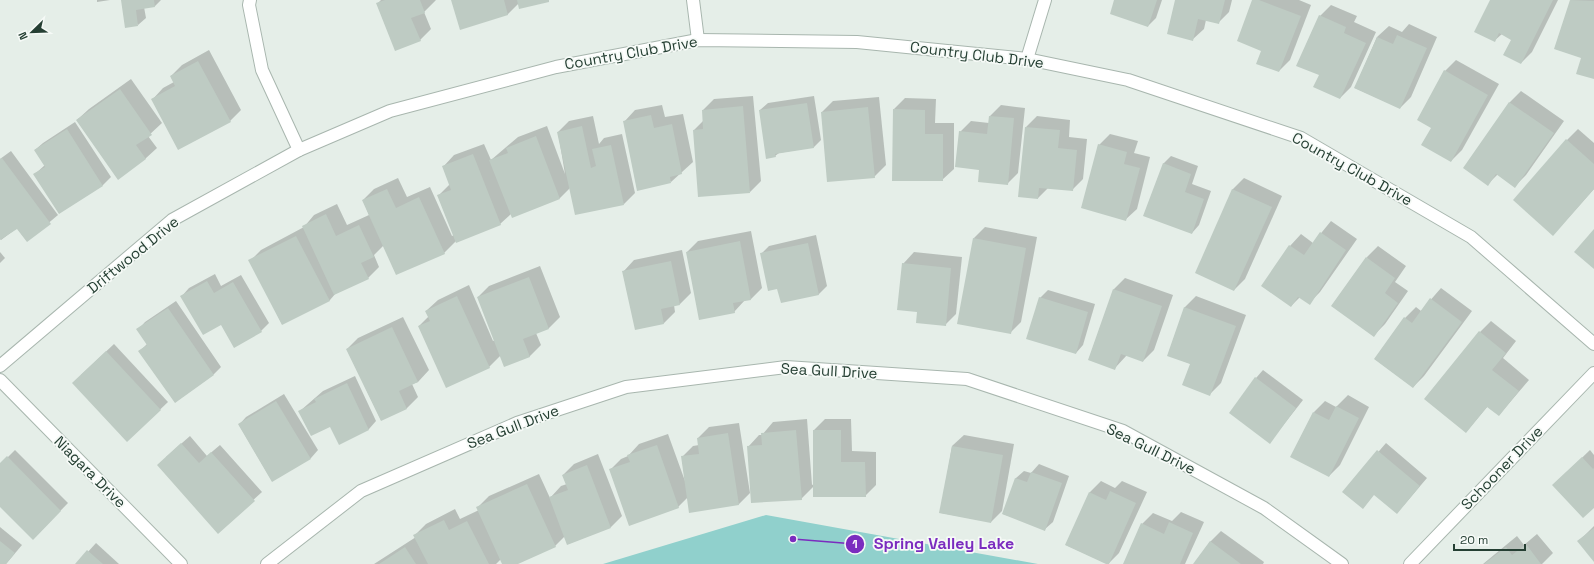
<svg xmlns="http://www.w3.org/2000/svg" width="1594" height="564" font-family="'Space Grotesk',sans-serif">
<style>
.water{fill:#90d0cc}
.shadow{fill:#0003}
.building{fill:#becbc3}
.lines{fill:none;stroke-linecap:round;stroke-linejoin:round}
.street-casing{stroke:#a8b6ae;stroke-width:14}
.street{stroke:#fff;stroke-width:12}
.labels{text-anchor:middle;stroke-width:3.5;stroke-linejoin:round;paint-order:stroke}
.street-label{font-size:15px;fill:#253f33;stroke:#f6faf7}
.leader{fill:none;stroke:#7b2cbf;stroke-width:1.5}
.callout-dot{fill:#7b2cbf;stroke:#f6faf7;stroke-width:1.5}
.mark-label{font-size:12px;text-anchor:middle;font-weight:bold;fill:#fff}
.callout-label{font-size:16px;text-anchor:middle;font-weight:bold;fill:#7b2cbf;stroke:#f6faf7;stroke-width:3.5;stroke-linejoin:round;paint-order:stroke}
</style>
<rect width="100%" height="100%" fill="#e5eee8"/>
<!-- water -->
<polygon class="water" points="766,515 1038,564 603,564"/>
<!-- shadow -->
<g class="shadow">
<polygon points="97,0 110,0 97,2"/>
<polygon points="122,0 161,0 155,6 144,7 146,18 138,25"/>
<polygon points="381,0 436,0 424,12 431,29 420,40 377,4"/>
<polygon points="452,0 549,0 519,3 507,15"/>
<polygon points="1115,0 1162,0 1156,18 1148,26"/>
<polygon points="1176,0 1232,0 1229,12 1218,23 1206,20 1204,29 1192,40"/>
<polygon points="1253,0 1299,0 1311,5 1290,60 1279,71 1263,50"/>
<polygon points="1491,0 1558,0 1532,52 1521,63 1512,39 1502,34 1494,41"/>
<polygon points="1571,0 1594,0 1594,78 1582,57 1556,49"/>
<polygon points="1331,5 1357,16 1354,22 1376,32 1351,87 1340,98 1320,75 1320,16"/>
<polygon points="1409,24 1437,37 1411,97 1400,108 1355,88 1377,37 1389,26 1402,32"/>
<polygon points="209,50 241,110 230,121 152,100 163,88 174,82 171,76 182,65"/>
<polygon points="1456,60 1499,84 1462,150 1451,161 1432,127 1445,71"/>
<polygon points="131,79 162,123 148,136 157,148 145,159 77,120 89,109"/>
<polygon points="1521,91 1564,121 1526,175 1515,186 1498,174 1488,184 1464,168 1510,102"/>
<polygon points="753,96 761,181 750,192 694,130 704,120 703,110 714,99"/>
<polygon points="814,96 821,140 814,147 779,153 775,156 760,110 768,103"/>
<polygon points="879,97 886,165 874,177 822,112 833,101"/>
<polygon points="905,98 936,99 935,123 954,123 954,169 942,180 894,109"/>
<polygon points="662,105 665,117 683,114 693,162 671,182 624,122 635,110"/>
<polygon points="1001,105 1025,108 1018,173 1007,184 980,169 960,132 971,121 989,123 990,116"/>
<polygon points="593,116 599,144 604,138 622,134 635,193 624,204 570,188 560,198 511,214 500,224 456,241 444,253 383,246 374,255 379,267 368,278 336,293 330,300 282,324 250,261 261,250 304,227 314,215 337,204 347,225 369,215 363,200 374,189 398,178 407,197 430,187 452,236 454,235 439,195 450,184 443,167 454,155 484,144 491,160 518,137 547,126 565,174 558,132 569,121"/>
<polygon points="1037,116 1070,120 1069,137 1087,139 1083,179 1072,190 1048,188 1038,198 1026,127"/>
<polygon points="75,122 111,177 103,185 59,213 35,174 45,165 35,150 43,143"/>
<polygon points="1578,129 1594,143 1594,189 1553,235 1567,140"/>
<polygon points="1110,134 1138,141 1134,153 1150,157 1137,209 1125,220 1099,145"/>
<polygon points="11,151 58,215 27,241 17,228 1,240 0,238 0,159"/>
<polygon points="1171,156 1198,166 1192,184 1211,191 1199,225 1192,233 1163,164"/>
<polygon points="1244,178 1282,196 1245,279 1234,290 1232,190"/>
<polygon points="1331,221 1357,239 1320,292 1309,303 1300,297 1291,306 1290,246 1301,234 1313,243"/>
<polygon points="985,227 1037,237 1021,322 1010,333 974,238"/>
<polygon points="751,231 762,288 751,299 745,300 734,312 687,252 698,241"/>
<polygon points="816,235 827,286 819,294 782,302 778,288 761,254 769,246"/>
<polygon points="1378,246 1406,266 1395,282 1408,291 1385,324 1374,335 1367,257"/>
<polygon points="682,250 691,293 680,304 674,305 675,312 664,323 636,329 623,272 634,260"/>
<polygon points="0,252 5,258 0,263"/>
<polygon points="914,252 962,257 956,314 945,325 918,311 903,264"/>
<polygon points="540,266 560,317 549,328 536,333 541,345 529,357 501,355 489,367 419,326 429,316 426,311 438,300 469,285 493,341 495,340 478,297 489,286"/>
<polygon points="215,274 221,286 241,275 269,323 261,331 221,324 182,296 189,288"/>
<polygon points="1125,278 1173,295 1154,350 1143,361 1127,355 1115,368 1089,359 1114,289"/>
<polygon points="1441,288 1472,311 1424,376 1413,387 1375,359 1405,318 1416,307 1421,311"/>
<polygon points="1048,290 1095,304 1083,345 1076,353 1040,298"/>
<polygon points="1196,296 1246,315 1221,383 1210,394 1191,364 1168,355 1185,307"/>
<polygon points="176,301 221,367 214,374 175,402 140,351 147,344 138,330 145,322"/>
<polygon points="403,317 429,370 418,382 412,384 418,397 407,408 381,420 347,349 358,338"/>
<polygon points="1491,321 1516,341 1503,358 1529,380 1499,415 1488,406 1466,432 1480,332"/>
<polygon points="114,344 168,402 127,441 81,375"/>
<polygon points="1263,370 1303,400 1270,442 1256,378"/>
<polygon points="355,376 376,421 369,429 339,443 331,426 300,411 323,391"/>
<polygon points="284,394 318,450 311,458 272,481 239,425 246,417"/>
<polygon points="1348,395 1369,407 1340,465 1329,476 1314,412 1325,401 1336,407"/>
<polygon points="807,419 812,485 814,484 814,430 825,419 851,419 852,451 876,452 876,485 865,496 814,486 801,499 748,447 759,435 762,435 773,422"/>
<polygon points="739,423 750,493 739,504 688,497 678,507 610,470 621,459 628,456 639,444 668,434 685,481 682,457 693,446 699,445 698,438 709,427"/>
<polygon points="964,435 1014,444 1002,511 991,522 941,513 952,446"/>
<polygon points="190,436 207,456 220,445 262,492 218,532 166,457"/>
<polygon points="1386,443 1427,478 1404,505 1375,494 1344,492"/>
<polygon points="15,450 68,503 33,539 0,506 0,465"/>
<polygon points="1590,450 1594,455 1594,507 1561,478"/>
<polygon points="598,454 622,516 611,527 568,544 565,536 555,546 516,564 503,564 501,559 496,564 374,564 416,537 415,535 426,524 455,509 460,519 479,510 478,507 489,496 539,474 550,498 561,486 567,484 563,475 574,464"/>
<polygon points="1039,464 1069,476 1053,522 1045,529 1003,514 1016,478 1024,471 1031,473"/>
<polygon points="1101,481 1115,488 1122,481 1147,492 1119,553 1108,564 1066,545 1090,492"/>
<polygon points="1181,512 1204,522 1185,564 1124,564 1142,524 1153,513 1172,521"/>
<polygon points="1594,526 1594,560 1579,541"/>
<polygon points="0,527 22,545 6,564 0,564"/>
<polygon points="1221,531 1264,562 1263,564 1194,564 1210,542"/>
<polygon points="1537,534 1553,553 1542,564 1483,564 1517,536 1524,545"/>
<polygon points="96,543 119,564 77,564"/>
</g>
<!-- building -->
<g class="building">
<polygon points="121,0 154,0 155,7 136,10 138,26 125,28"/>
<polygon points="385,0 420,0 425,13 411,18 421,41 395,51 376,3"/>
<polygon points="451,0 504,0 508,15 460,30"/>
<polygon points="517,0 549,0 549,2 519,9"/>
<polygon points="1114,0 1157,0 1148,27 1110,14"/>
<polygon points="1175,0 1225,0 1219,24 1198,19 1193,41 1167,34"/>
<polygon points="1252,0 1259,0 1301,16 1279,72 1256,64 1261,51 1237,41"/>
<polygon points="1490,0 1553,0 1521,64 1503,55 1511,40 1499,33 1495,42 1474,32"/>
<polygon points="1570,0 1594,1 1594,79 1576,74 1581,58 1554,49"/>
<polygon points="1319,15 1346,27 1344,33 1366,43 1340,99 1313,87 1319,75 1296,66"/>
<polygon points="1397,35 1427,48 1400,109 1354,88 1377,37 1393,44"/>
<polygon points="198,61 231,122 178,150 151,99 175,86 170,76"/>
<polygon points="1444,70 1488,95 1451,162 1421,145 1431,128 1417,120"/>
<polygon points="120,89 152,135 136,145 146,159 118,180 76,120"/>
<polygon points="1509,102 1554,133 1515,188 1496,174 1488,186 1463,168"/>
<polygon points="807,103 814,148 775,154 776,157 766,159 759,110"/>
<polygon points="743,106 750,193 698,197 693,130 703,129 702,110"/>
<polygon points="868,107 875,178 827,182 821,112"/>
<polygon points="893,109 925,110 925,134 943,134 943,181 892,181"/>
<polygon points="651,115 654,128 672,124 682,174 670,177 671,183 637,191 623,121"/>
<polygon points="989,116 1014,118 1008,185 978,182 979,170 955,167 959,131 987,134"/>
<polygon points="582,126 591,168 596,166 592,149 611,145 624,205 575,215 557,132"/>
<polygon points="1025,127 1060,130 1058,148 1077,150 1073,191 1039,188 1038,199 1018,197"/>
<polygon points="67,129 103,186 59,214 33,174 45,167 34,150"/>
<polygon points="536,136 560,199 512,218 489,160 508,153 506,148"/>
<polygon points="1566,139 1594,164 1594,189 1553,236 1513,200"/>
<polygon points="1098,144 1127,152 1124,164 1140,168 1126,221 1081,208"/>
<polygon points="473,154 501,225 456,243 437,195 451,190 442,166"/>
<polygon points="2,158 51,224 27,242 17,229 0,240 0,159"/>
<polygon points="1163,163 1191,174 1185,192 1204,199 1192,234 1143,216"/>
<polygon points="387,189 396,208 419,197 445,254 396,275 362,200"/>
<polygon points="1232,189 1272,207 1234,291 1195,273"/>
<polygon points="326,214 336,236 359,225 374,257 361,263 369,279 334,295 302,226"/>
<polygon points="1594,229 1594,269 1574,252"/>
<polygon points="1320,232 1346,250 1310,305 1298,297 1291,307 1261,286 1289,245 1304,255"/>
<polygon points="296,236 330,301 282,325 248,260"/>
<polygon points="973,238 1026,248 1011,334 957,324"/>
<polygon points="740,241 751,300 733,303 735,313 699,320 686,252"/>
<polygon points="808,243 819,295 781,303 777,289 768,291 760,253"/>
<polygon points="1366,257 1395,278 1385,293 1398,303 1374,337 1331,306"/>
<polygon points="671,261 680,305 661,309 664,324 635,330 622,271"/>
<polygon points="902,263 951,268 946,326 916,323 917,312 897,310"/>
<polygon points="529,277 549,329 523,339 530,357 504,367 477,297"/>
<polygon points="207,281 214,293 233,282 262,332 234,348 221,325 203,335 180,296"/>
<polygon points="1113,289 1162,306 1143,362 1121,354 1115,370 1088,360"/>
<polygon points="457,296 490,368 446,388 418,326 430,321 425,311"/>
<polygon points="1039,297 1088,312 1076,354 1026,339"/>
<polygon points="1430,298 1462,322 1413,388 1374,359 1404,317 1412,323"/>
<polygon points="1184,307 1236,326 1210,396 1182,385 1190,364 1167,356"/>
<polygon points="168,308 214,375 175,403 138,351 147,345 136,329"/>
<polygon points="392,327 418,382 399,391 407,409 381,421 346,349"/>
<polygon points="1479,331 1506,353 1492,370 1519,391 1499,416 1487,407 1466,433 1424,399"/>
<polygon points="106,351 161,410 127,442 72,383"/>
<polygon points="1255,377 1296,408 1270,444 1229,413"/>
<polygon points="347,383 369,430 339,445 330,427 311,436 298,411 316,402 314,399"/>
<polygon points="276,401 311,459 272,482 238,424"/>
<polygon points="1336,406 1359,418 1329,477 1290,457 1313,412 1329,420"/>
<polygon points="796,430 802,500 751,503 747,446 762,445 761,433"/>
<polygon points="813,430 841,430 841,462 865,462 866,497 813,497"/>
<polygon points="728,433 739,505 689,513 681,456 699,454 697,438"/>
<polygon points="181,443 199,463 211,452 255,501 218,534 157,465"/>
<polygon points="657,445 679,508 629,526 609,469 630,462 627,455"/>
<polygon points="952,446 1003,455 991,523 939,513"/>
<polygon points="1377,450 1420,486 1397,514 1374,495 1363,509 1342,492"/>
<polygon points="7,456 61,511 33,540 0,507 0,463"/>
<polygon points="1582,457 1593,469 1594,468 1594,508 1583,518 1552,485"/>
<polygon points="587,465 611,528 567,545 549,497 568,490 562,475"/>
<polygon points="1031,472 1062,483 1045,531 1002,514 1015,478 1027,482"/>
<polygon points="527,484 556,547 518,564 502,564 476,507"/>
<polygon points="1110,491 1136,503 1109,564 1106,564 1065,545 1089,492 1106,500"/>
<polygon points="444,520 449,530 467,521 489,564 428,564 413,535"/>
<polygon points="1169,522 1193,533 1180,564 1123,564 1141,523 1164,534"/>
<polygon points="1594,528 1594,562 1577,541"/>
<polygon points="0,541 15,553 6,564 0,564"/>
<polygon points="1210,541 1241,564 1193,564"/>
<polygon points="1526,544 1541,564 1484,564 1506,547 1512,555"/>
<polygon points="405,547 416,564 379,564"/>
<polygon points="87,550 103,564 75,564"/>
</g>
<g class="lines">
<defs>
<g id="street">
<polyline points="250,0 249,5 262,70 299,150"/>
<polyline points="693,0 698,40"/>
<polyline points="1027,59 1045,0"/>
<polyline points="0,366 172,220 299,150 390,111 556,67 698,40 857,42 1027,59 1128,80 1301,138 1471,237 1594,344"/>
<polyline points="0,380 181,564"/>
<polyline points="267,564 361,491 517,423 626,387 786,367 967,379 1123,431 1264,508 1342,564"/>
<polyline points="1410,564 1594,373"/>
</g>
</defs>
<!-- street casing -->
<use href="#street" class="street-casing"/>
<!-- street -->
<use href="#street" class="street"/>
</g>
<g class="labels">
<!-- street labels -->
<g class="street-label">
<text transform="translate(631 53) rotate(-10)" y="5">Country Club Drive</text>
<text transform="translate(977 55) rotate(7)" y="5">Country Club Drive</text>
<text transform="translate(1352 169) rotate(29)" y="5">Country Club Drive</text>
<text transform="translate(133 255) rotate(-39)" y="5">Driftwood Drive</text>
<text transform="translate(829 371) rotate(3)" y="5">Sea Gull Drive</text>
<text transform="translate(513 427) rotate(-21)" y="5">Sea Gull Drive</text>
<text transform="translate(1151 449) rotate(26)" y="5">Sea Gull Drive</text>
<text transform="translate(1502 468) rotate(-46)" y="5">Schooner Drive</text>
<text transform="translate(90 472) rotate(45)" y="5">Niagara Drive</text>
</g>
</g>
<!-- callouts -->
<path class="leader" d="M793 539L855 544"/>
<g class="callout-dot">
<circle cx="793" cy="539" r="4"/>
<circle cx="855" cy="544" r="10"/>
</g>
<g class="mark-label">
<text x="855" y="548">1</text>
</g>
<g class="callout-label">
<text x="944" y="549">Spring Valley Lake</text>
</g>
<!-- north arrow -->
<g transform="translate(32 32) rotate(247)" stroke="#f6faf7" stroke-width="3" paint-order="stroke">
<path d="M0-3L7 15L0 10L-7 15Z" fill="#253f33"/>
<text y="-6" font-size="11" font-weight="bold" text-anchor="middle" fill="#253f33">N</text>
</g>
<!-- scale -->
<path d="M1454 544v6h71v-6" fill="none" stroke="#253f33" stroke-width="2"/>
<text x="1460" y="544" font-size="12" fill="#253f33" stroke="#f6faf7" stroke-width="3" paint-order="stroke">20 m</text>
</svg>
